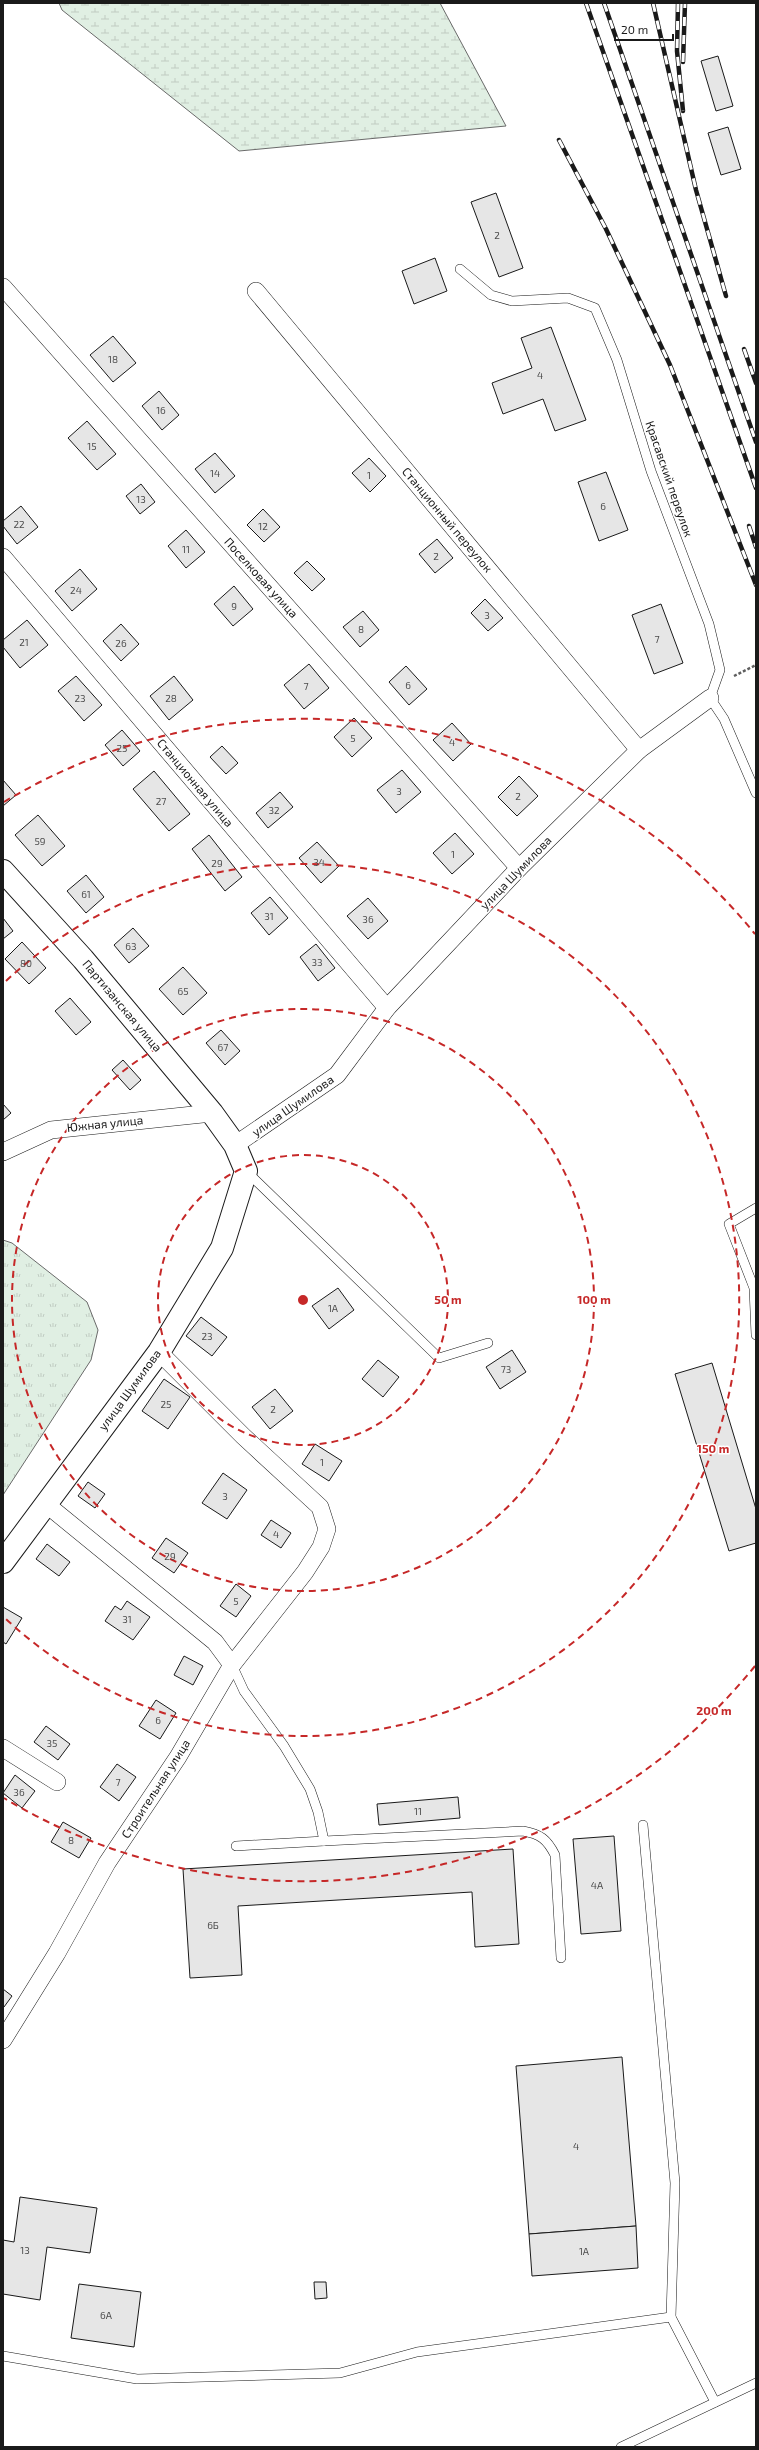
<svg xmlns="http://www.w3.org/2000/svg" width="759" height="2450" font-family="'Exo 2',sans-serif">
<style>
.grass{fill:url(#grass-tufts);stroke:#6a6a6a}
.wetland{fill:url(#wetland-marsh);stroke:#6a6a6a}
.building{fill:#e6e6e6;stroke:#1a1a1a}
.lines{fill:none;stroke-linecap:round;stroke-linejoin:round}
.service-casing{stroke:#1a1a1a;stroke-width:10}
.minor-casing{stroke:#1a1a1a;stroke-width:18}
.primary-casing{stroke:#1a1a1a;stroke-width:24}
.path{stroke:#5f5f5f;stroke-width:2.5;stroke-dasharray:3 2;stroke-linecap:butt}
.service{stroke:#fff;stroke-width:9}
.minor{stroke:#fff;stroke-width:17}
.primary{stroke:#fff;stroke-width:22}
.rail-casing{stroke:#1a1a1a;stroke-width:4.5}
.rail{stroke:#fff;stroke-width:3;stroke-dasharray:9;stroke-linecap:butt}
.ring{fill:none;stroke:#c62828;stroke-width:2;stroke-dasharray:7 5}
.labels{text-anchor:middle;stroke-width:3;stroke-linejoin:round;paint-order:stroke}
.number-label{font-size:10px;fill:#4d4d4d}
.street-label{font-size:12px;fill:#1a1a1a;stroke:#fff}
.centre{fill:#c62828;stroke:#fff;stroke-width:2}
.ring-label{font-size:12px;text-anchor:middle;font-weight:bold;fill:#c62828;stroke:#fff;stroke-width:3;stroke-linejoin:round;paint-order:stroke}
</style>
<defs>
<pattern id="grass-tufts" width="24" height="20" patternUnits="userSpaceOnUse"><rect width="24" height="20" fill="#e0efe3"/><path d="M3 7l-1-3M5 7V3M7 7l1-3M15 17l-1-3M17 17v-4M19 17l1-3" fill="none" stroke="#c0ccc2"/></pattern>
<pattern id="wetland-marsh" width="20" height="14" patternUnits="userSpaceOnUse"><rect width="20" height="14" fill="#e0efe3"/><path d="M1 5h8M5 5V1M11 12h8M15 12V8" fill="none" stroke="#c0ccc2"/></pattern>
</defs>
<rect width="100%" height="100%" fill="#fff"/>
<!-- grass -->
<polygon class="grass" points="3,1240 12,1243 87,1302 98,1330 91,1360 3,1495"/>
<!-- wetland -->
<polygon class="wetland" points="59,3 440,3 506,126 239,151 62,10"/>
<!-- building -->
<g class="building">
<polygon points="718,56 733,106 716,111 701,61"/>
<polygon points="728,127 741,169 721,175 708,133"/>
<polygon points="496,193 523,268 499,277 471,202"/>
<polygon points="435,258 447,291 414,304 402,271"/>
<polygon points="551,327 586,420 555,431 543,399 503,414 492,383 532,368 521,338"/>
<polygon points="113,336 136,363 113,382 90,355"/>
<polygon points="159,391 179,415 162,430 142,406"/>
<polygon points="87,421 116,454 97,470 68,438"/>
<polygon points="215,453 235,476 215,493 195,469"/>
<polygon points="369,458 386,476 370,492 352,473"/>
<polygon points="606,472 628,530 599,541 578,482"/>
<polygon points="141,484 155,502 140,514 126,496"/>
<polygon points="21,506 38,527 17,544 3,526 3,521"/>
<polygon points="263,509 280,527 264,542 247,525"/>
<polygon points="186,530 205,552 186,568 168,546"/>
<polygon points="437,539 453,558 435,573 419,554"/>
<polygon points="307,561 325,579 312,591 294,573"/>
<polygon points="80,569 97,589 72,611 55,591"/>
<polygon points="234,586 253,609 233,626 214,604"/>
<polygon points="485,599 503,618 488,631 471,613"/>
<polygon points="661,604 683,663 654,674 632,615"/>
<polygon points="363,611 379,630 360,647 343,627"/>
<polygon points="27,620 48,645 20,668 3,647 3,640"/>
<polygon points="121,624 139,644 121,661 103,641"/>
<polygon points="309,664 329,688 304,709 284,685"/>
<polygon points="406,666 427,689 409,705 389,682"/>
<polygon points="76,676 102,705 84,721 58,691"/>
<polygon points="174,676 193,700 169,720 150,696"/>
<polygon points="354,718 372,738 352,757 334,737"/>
<polygon points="452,723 471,744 453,761 433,740"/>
<polygon points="122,730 140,751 123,766 105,745"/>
<polygon points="222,746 238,763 226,774 210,757"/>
<polygon points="402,770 421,792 396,813 377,790"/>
<polygon points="154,771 190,814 169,831 133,789"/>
<polygon points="519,776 538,796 517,816 498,797"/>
<polygon points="3,780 16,795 3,806"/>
<polygon points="280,792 293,807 268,828 256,813"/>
<polygon points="38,815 65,846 42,866 15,835"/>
<polygon points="455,833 474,854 452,874 433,853"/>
<polygon points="209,835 242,877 225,891 192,849"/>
<polygon points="317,842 339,866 321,883 299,858"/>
<polygon points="86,875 104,897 86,913 67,891"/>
<polygon points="270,897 288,918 269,935 251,913"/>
<polygon points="368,898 388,921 368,939 347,916"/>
<polygon points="3,918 13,931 3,939"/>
<polygon points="133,928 149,946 129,963 114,945"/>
<polygon points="22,942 46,968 29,984 5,959"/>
<polygon points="316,944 335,968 318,981 300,957"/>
<polygon points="183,967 207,993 183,1015 159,989"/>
<polygon points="70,998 91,1022 76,1035 55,1011"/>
<polygon points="221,1030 240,1051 225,1065 206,1043"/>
<polygon points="123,1060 141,1080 130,1090 112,1070"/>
<polygon points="3,1104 11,1113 3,1120"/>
<polygon points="338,1288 354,1310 329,1329 312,1306"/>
<polygon points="201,1317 227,1337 212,1356 186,1336"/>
<polygon points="512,1350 526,1372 500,1389 486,1367"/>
<polygon points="378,1360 399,1377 383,1397 362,1379"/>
<polygon points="712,1363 756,1509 756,1543 729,1551 675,1374"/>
<polygon points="164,1379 190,1397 168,1429 142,1411"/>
<polygon points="275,1389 293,1411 270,1429 252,1407"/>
<polygon points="315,1444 342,1461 329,1481 302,1464"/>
<polygon points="223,1473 247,1490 227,1519 202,1503"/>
<polygon points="88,1482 105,1494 95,1508 78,1496"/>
<polygon points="271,1520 291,1533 281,1548 261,1535"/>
<polygon points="166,1538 188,1553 174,1573 152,1558"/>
<polygon points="47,1544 70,1562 59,1576 36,1559"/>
<polygon points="236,1584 251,1596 236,1617 220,1606"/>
<polygon points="127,1601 150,1617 133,1640 105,1621 115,1606 121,1610"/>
<polygon points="3,1607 22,1618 6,1644 3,1642"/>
<polygon points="184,1656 203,1666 193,1685 174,1675"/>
<polygon points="156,1700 176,1713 160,1739 139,1726"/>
<polygon points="46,1726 70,1744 58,1760 34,1742"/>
<polygon points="117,1764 136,1777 119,1801 100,1787"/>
<polygon points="15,1775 35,1791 22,1808 3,1793"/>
<polygon points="458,1797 460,1818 379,1825 377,1804"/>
<polygon points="63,1822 91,1838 79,1858 51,1842"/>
<polygon points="614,1836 621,1931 581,1934 573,1839"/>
<polygon points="513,1849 519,1944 475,1947 472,1892 238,1906 242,1975 190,1978 183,1869"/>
<polygon points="3,1989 12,1996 4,2007 3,2006"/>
<polygon points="622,2057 636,2226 529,2234 516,2066"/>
<polygon points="20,2197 97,2208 90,2253 47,2247 40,2300 3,2294 3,2240 14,2242"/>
<polygon points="636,2226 638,2268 532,2276 529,2234"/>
<polygon points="314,2282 326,2282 327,2298 315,2299"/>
<polygon points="79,2284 141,2292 134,2347 71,2338"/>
</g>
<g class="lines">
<defs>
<g id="service">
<polyline points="460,269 491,295 512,301 568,298 595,308 617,360 651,471 709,624 720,670 710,698 724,719 756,793"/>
<polyline points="247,1172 439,1358 488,1343"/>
<polyline points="756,1208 729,1224 754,1288 756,1335"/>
<path d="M232,1665L244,1691L284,1746L310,1789L318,1812L324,1841L523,1831C540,1834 547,1839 555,1855L561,1958"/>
<polyline points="643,1825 675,2183 671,2317 715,2402"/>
<polyline points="236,1846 324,1841"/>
<polyline points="3,2356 137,2379 340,2373 417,2352 671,2317"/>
<polyline points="621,2447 756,2383"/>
</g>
<g id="minor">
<polyline points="3,287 519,868"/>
<polyline points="256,291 639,750"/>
<polyline points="3,557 387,1008"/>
<polyline points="235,1145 337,1075 387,1008 519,868 639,750 710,698"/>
<polyline points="3,1152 51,1130 212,1113"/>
<polyline points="46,1504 215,1642 232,1665"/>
<polyline points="3,1748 57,1782"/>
<polyline points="3,2040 57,1953 107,1863 178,1757 232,1665 305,1572 321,1547 327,1529 320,1507 243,1436 159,1352"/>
</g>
<polyline id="primary" points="3,871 83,959 212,1113 235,1145 246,1171 222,1248 159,1352 3,1562"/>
</defs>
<!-- service casing -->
<use href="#service" class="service-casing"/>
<!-- minor casing -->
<use href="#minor" class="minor-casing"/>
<!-- primary casing -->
<use href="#primary" class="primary-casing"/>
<!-- path -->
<polyline class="path" points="734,676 756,665"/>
<!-- service -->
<use href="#service" class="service"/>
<!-- minor -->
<use href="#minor" class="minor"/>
<!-- primary -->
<use href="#primary" class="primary"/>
<defs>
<g id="rail">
<polyline points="586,3 756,488"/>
<polyline points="604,3 756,442"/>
<polyline points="653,3 696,190 726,296"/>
<polyline points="678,3 677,51 683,111"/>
<polyline points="683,62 685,3"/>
<polyline points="559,140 606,229 670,365 756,585"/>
<polyline points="744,349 756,383"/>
<polyline points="749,526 756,547"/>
</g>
</defs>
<!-- rail casing -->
<use href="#rail" class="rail-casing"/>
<!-- rail -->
<use href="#rail" class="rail"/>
</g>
<!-- distance rings -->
<g class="ring">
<circle cx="303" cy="1300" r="145"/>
<circle cx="303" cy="1300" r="291"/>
<path d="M6 981A436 436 0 1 1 6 1619"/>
<path d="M755 1666A581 581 0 0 1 4 1798M4 802A581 581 0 0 1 755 934"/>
</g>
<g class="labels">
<!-- number labels -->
<g class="number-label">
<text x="497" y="239">2</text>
<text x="113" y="363">18</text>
<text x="540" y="379">4</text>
<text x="161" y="414">16</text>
<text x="92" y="450">15</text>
<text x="215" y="477">14</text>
<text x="369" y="479">1</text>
<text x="141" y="503">13</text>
<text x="603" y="510">6</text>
<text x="19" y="528">22</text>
<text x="263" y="530">12</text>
<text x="186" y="553">11</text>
<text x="436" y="560">2</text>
<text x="76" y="594">24</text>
<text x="234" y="610">9</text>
<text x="487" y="619">3</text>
<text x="361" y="633">8</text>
<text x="657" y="643">7</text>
<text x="24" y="646">21</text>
<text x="121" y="647">26</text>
<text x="408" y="689">6</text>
<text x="306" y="690">7</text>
<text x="80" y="702">23</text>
<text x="171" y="702">28</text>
<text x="353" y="742">5</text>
<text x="452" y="746">4</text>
<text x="122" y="752">25</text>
<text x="399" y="795">3</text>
<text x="518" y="800">2</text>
<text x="161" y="805">27</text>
<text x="274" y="814">32</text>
<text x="40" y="845">59</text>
<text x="453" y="858">1</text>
<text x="319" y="866">34</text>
<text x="217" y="867">29</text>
<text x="86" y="898">61</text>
<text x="269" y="920">31</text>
<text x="368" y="923">36</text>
<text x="131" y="950">63</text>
<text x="317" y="966">33</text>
<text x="26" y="967">80</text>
<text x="183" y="995">65</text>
<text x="223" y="1051">67</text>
<text x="333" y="1312">1А</text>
<text x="207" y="1340">23</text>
<text x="506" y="1373">73</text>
<text x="166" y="1408">25</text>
<text x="273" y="1413">2</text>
<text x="322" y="1466">1</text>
<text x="225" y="1500">3</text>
<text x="276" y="1538">4</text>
<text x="170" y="1560">29</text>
<text x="236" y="1605">5</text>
<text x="127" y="1623">31</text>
<text x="158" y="1724">6</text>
<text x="52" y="1747">35</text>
<text x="118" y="1786">7</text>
<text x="19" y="1796">36</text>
<text x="418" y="1815">11</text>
<text x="71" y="1844">8</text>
<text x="597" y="1889">4А</text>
<text x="213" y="1929">6Б</text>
<text x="576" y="2150">4</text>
<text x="25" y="2254">13</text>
<text x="584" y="2255">1А</text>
<text x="106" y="2319">6А</text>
</g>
<!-- street labels -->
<g class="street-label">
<text transform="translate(669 479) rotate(71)" y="4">Красавский переулок</text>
<text transform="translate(447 520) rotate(50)" y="4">Станционный переулок</text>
<text transform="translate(261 578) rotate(48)" y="4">Поселковая улица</text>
<text transform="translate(195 783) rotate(50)" y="4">Станционная улица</text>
<text transform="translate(516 873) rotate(-46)" y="4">улица Шумилова</text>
<text transform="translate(122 1006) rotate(50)" y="4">Партизанская улица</text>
<text transform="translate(293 1106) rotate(-35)" y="4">улица Шумилова</text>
<text transform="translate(105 1124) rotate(-6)" y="4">Южная улица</text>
<text transform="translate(130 1390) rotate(-54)" y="4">улица Шумилова</text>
<text transform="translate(156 1789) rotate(-57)" y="4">Строительная улица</text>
</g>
</g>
<circle cx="303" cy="1300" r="6" class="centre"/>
<g class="ring-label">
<text x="448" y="1304">50 m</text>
<text x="594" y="1304">100 m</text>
<text x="713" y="1453">150 m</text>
<text x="714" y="1715">200 m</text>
</g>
<!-- border -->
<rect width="759" height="2450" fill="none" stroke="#1a1a1a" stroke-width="8"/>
<!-- scale -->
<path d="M615 34v6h58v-6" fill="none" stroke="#1a1a1a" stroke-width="2"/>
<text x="621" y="34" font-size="12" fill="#1a1a1a" stroke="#ffffff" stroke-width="3" paint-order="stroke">20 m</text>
</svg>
